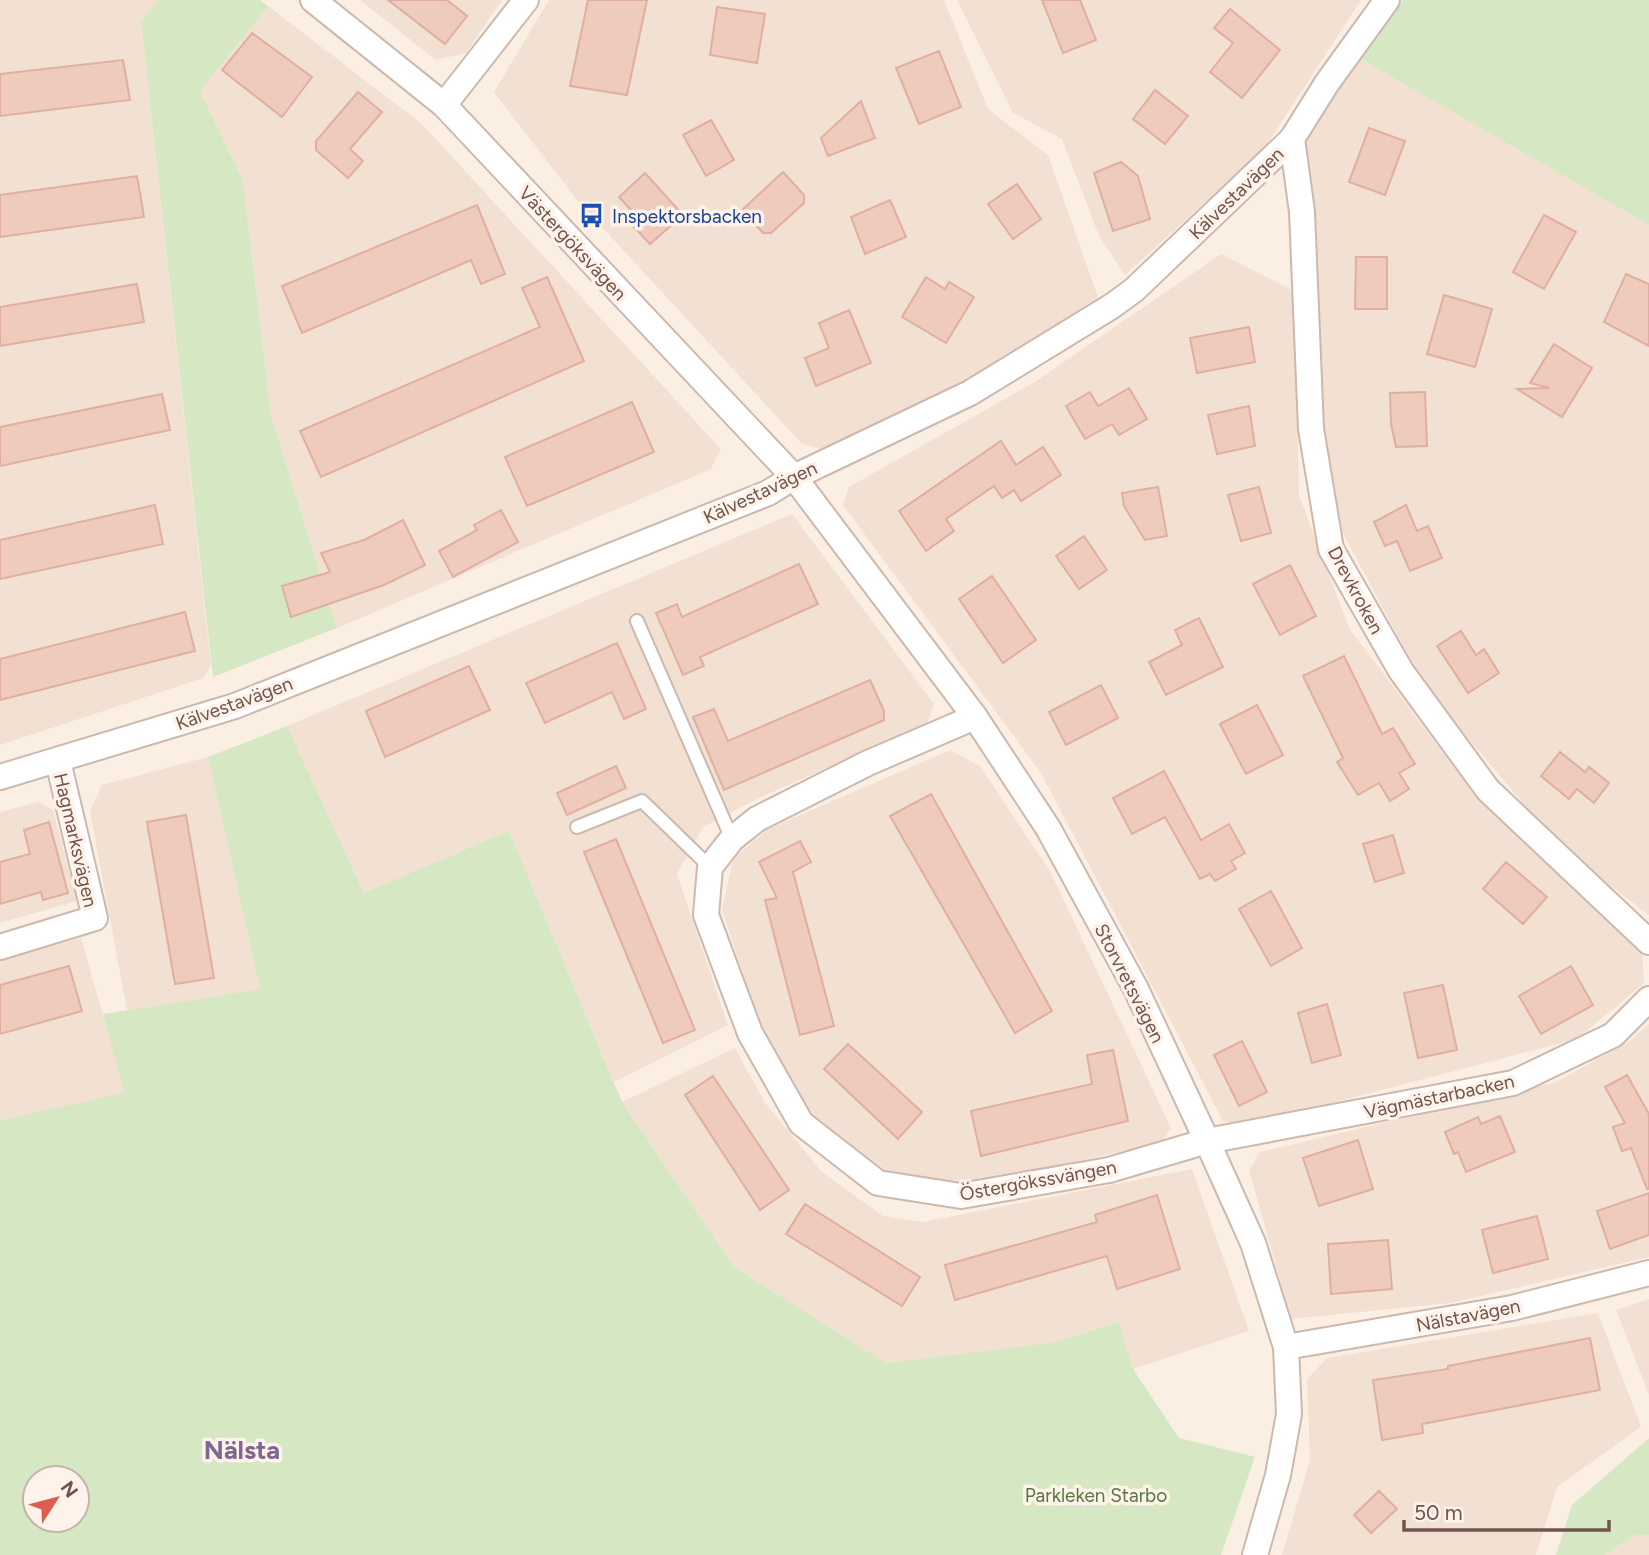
<svg xmlns="http://www.w3.org/2000/svg" width="1649" height="1555" font-family="Figtree,sans-serif">
<style>
.residential{fill:#f2e0d3}
.green{fill:#d6e7c3;fill-rule:evenodd}
.building{fill:#eecbbd;stroke:#e0af9f;stroke-width:2}
.lines{fill:none;stroke-linecap:round;stroke-linejoin:round}
.service-casing{stroke:#cdb8ae;stroke-width:16}
.minor-casing{stroke:#cdb8ae;stroke-width:28}
.service{stroke:#fff;stroke-width:12}
.minor{stroke:#fff;stroke-width:24}
.labels{text-anchor:middle;stroke-width:7;stroke-linejoin:round;paint-order:stroke}
.street-label{font-size:19px;fill:#71544b;stroke:#fef3ea}
.transit-label{font-size:19px;fill:#164399;stroke:#fef3ea;text-anchor:start}
.park-label{font-size:19px;fill:#597744;stroke:#fef3ea}
.district-label{font-size:26px;font-weight:bold;fill:#7f6794;stroke:#fef3ea}
</style>
<rect width="100%" height="100%" fill="#fbefe4"/>
<!-- residential -->
<g class="residential">
<polygon points="0,0 158,0 141,22 211,666 203,678 0,745"/>
<polygon points="360,0 502,0 466,53 436,60"/>
<polygon points="549,0 944,0 988,109 1048,155 1098,297 969,381 827,451 802,444 577,200 494,92"/>
<polygon points="957,0 1361,0 1264,149 1125,275 1099,236 1062,139 1013,113"/>
<polygon points="268,6 422,124 721,449 711,469 337,628 271,416 243,180 200,91"/>
<polygon points="1357,57 1649,225 1649,915 1560,847 1425,687 1328,505 1303,143"/>
<polygon points="1221,254 1294,291 1299,495 1349,628 1473,793 1642,945 1644,983 1577,1039 1244,1126 1223,1121 1041,773 843,505 849,487 1033,383"/>
<polygon points="792,514 934,704 927,723 759,798 703,827 677,874 728,1025 614,1082 509,832 364,893 287,726"/>
<polygon points="950,750 980,766 1051,873 1171,1128 1162,1142 1000,1179 921,1182 885,1170 827,1130 798,1099 768,1052 722,909 733,859 768,829"/>
<polygon points="208,757 260,989 127,1010 90,811 102,785"/>
<polygon points="39,802 53,810 77,901 0,923 0,812"/>
<polygon points="81,938 125,1093 0,1120 0,960"/>
<polygon points="1649,1024 1649,1257 1450,1303 1291,1319 1249,1170 1260,1152 1556,1082 1628,1042"/>
<polygon points="735,1048 765,1103 822,1172 883,1216 923,1222 1192,1169 1249,1331 1133,1369 1119,1322 1055,1342 886,1363 733,1266 622,1102"/>
<polygon points="1649,1299 1649,1395 1616,1310"/>
<polygon points="1598,1313 1641,1427 1557,1487 1536,1555 1282,1555 1310,1460 1307,1379 1327,1358"/>
<polygon points="1636,1535 1649,1535 1649,1555 1604,1555"/>
</g>
<!-- green -->
<g class="green">
<polygon points="158,0 260,0 268,6 200,91 243,180 271,416 337,628 213,677 141,22"/>
<polygon points="1403,0 1649,0 1649,225 1357,57"/>
<path d="M287,726L364,893L509,831L622,1102L733,1266L886,1363L1055,1342L1119,1322L1133,1369L1179,1438L1255,1457L1221,1555H0V1120L124,1093L103,1014L260,989L208,757ZM35,1478H77V1520H35Z"/>
<polygon points="1649,1438 1649,1535 1635,1535 1604,1555 1556,1555 1572,1505"/>
</g>
<!-- building -->
<g class="building">
<polygon points="388,0 447,0 467,16 445,44"/>
<polygon points="588,0 647,0 627,95 570,86"/>
<polygon points="1042,0 1080,0 1096,40 1063,53"/>
<polygon points="717,7 765,14 757,63 710,55"/>
<polygon points="1230,9 1280,50 1242,98 1210,72 1233,43 1214,28"/>
<polygon points="252,33 312,77 282,117 222,70"/>
<polygon points="939,51 961,107 919,124 896,68"/>
<polygon points="123,60 130,100 0,116 0,74"/>
<polygon points="1155,90 1188,116 1165,144 1133,119"/>
<polygon points="358,92 382,112 350,149 363,161 348,178 316,150 316,141"/>
<polygon points="861,101 875,138 828,156 821,138"/>
<polygon points="711,120 734,160 706,176 683,135"/>
<polygon points="1369,128 1405,141 1385,195 1349,182"/>
<polygon points="1121,162 1138,176 1150,219 1113,231 1094,173"/>
<polygon points="783,172 804,195 804,203 771,233 763,233 742,210"/>
<polygon points="645,173 683,215 650,244 632,225 639,219 619,197"/>
<polygon points="137,176 144,217 0,237 0,195"/>
<polygon points="1017,184 1041,219 1013,239 988,204"/>
<polygon points="890,200 906,237 865,254 851,217"/>
<polygon points="477,205 505,274 481,284 471,260 302,333 282,286"/>
<polygon points="1544,215 1576,232 1544,289 1513,272"/>
<polygon points="1356,257 1387,257 1387,309 1355,309"/>
<polygon points="1626,274 1649,284 1649,346 1604,322"/>
<polygon points="547,277 584,361 321,477 300,431 540,327 522,288"/>
<polygon points="926,277 945,289 949,282 974,297 946,343 902,317"/>
<polygon points="137,284 144,322 0,346 0,307"/>
<polygon points="1444,295 1492,309 1475,367 1427,354"/>
<polygon points="849,310 871,363 816,386 805,358 829,348 819,323"/>
<polygon points="1249,327 1255,362 1197,373 1190,338"/>
<polygon points="1554,344 1592,368 1562,417 1517,389 1549,388 1530,383"/>
<polygon points="1129,388 1147,419 1119,435 1112,424 1085,439 1066,406 1090,392 1098,406"/>
<polygon points="1425,392 1427,446 1396,447 1391,424 1390,393"/>
<polygon points="162,394 170,430 0,466 0,427"/>
<polygon points="632,402 654,452 527,506 505,457"/>
<polygon points="1249,406 1255,446 1217,454 1208,415"/>
<polygon points="1001,441 1016,465 1043,447 1061,475 1021,501 1014,490 1002,498 994,486 946,519 954,531 926,551 899,511"/>
<polygon points="1158,487 1167,536 1145,540 1124,506 1122,493"/>
<polygon points="1259,487 1271,533 1241,541 1228,495"/>
<polygon points="155,505 163,544 0,579 0,540"/>
<polygon points="1406,505 1417,531 1428,526 1442,558 1410,571 1397,541 1385,546 1374,522"/>
<polygon points="501,510 518,542 453,577 439,551 477,530 474,525"/>
<polygon points="403,520 425,565 384,585 291,617 282,586 330,572 321,553 364,540"/>
<polygon points="1084,536 1107,570 1079,589 1056,556"/>
<polygon points="799,564 818,604 700,657 704,666 683,675 656,613 677,604 682,617"/>
<polygon points="1290,565 1316,616 1280,635 1253,584"/>
<polygon points="992,576 1036,640 1003,663 959,599"/>
<polygon points="185,612 195,651 0,700 0,659"/>
<polygon points="1199,618 1223,667 1166,695 1149,662 1182,645 1175,630"/>
<polygon points="1461,631 1476,655 1484,649 1499,673 1468,693 1437,646"/>
<polygon points="617,643 646,709 624,719 612,692 545,723 526,683"/>
<polygon points="1344,656 1382,734 1393,728 1415,764 1399,773 1409,789 1390,801 1379,783 1358,795 1337,762 1343,758 1303,676"/>
<polygon points="469,666 490,710 385,757 366,711"/>
<polygon points="870,680 884,711 884,720 724,790 693,717 714,709 728,741"/>
<polygon points="1101,685 1118,718 1066,745 1049,712"/>
<polygon points="1257,705 1283,755 1246,774 1220,724"/>
<polygon points="1560,752 1585,772 1589,767 1609,783 1594,803 1577,789 1569,799 1541,776"/>
<polygon points="616,766 626,788 567,815 557,793"/>
<polygon points="1164,771 1201,840 1229,824 1245,853 1231,861 1236,869 1215,881 1210,874 1200,879 1165,817 1132,834 1113,798"/>
<polygon points="931,794 1052,1011 1015,1033 890,816"/>
<polygon points="186,815 214,978 175,984 147,822"/>
<polygon points="49,822 68,893 43,900 41,892 0,904 0,862 30,854 24,830"/>
<polygon points="1393,835 1404,873 1375,882 1363,844"/>
<polygon points="616,839 695,1030 663,1043 584,852"/>
<polygon points="800,841 811,862 793,872 834,1026 800,1035 765,900 777,898 759,862"/>
<polygon points="1506,862 1547,897 1523,924 1483,889"/>
<polygon points="1271,891 1302,948 1271,966 1239,909"/>
<polygon points="69,966 82,1011 0,1034 0,985"/>
<polygon points="1571,966 1593,1005 1541,1034 1519,996"/>
<polygon points="1443,985 1457,1050 1418,1058 1404,993"/>
<polygon points="1327,1004 1341,1055 1312,1063 1298,1013"/>
<polygon points="1242,1041 1267,1092 1239,1106 1214,1055"/>
<polygon points="848,1044 922,1112 898,1139 824,1069"/>
<polygon points="1113,1050 1128,1121 981,1156 971,1111 1092,1084 1087,1055"/>
<polygon points="1627,1075 1649,1114 1649,1189 1647,1189 1631,1148 1622,1151 1613,1127 1625,1123 1605,1087"/>
<polygon points="713,1076 789,1190 760,1210 685,1095"/>
<polygon points="1500,1116 1515,1152 1466,1172 1458,1152 1454,1154 1445,1132 1478,1117 1481,1124"/>
<polygon points="1358,1140 1373,1189 1319,1206 1303,1158"/>
<polygon points="1649,1193 1649,1235 1610,1249 1597,1211"/>
<polygon points="1157,1195 1180,1269 1117,1289 1107,1256 955,1300 945,1265 1097,1222 1095,1215"/>
<polygon points="805,1204 920,1277 902,1306 786,1234"/>
<polygon points="1537,1216 1548,1259 1493,1273 1482,1230"/>
<polygon points="1388,1240 1392,1289 1331,1294 1328,1244"/>
<polygon points="1590,1338 1600,1390 1422,1424 1423,1433 1382,1440 1373,1380 1448,1369 1448,1366"/>
<polygon points="1379,1491 1397,1509 1371,1533 1354,1515"/>
</g>
<g class="lines">
<defs>
<g id="service">
<polyline points="637,621 732,839"/>
<polyline points="577,827 642,801 710,867"/>
</g>
<g id="minor">
<polyline points="313,0 444,105"/>
<polyline points="526,0 444,105 794,477 975,717 1048,828 1136,989 1207,1141 1253,1243 1286,1347 1289,1414 1278,1475 1255,1555"/>
<polyline points="1292,139 1302,212 1311,429 1331,549 1401,671 1488,790 1649,942"/>
<polyline points="975,717 868,763 757,819 732,839 710,867 706,915 750,1033 801,1123 878,1183 961,1196 1109,1170 1207,1141 1513,1083 1613,1035 1649,999"/>
<polyline points="0,777 235,706 768,493 794,477 970,393 1112,306 1134,290 1292,139 1327,83 1387,0"/>
<polyline points="0,947 95,918 58,761"/>
<polyline points="1286,1347 1512,1308 1649,1273"/>
</g>
</defs>
<!-- service casing -->
<use href="#service" class="service-casing"/>
<!-- minor casing -->
<use href="#minor" class="minor-casing"/>
<!-- service -->
<use href="#service" class="service"/>
<!-- minor -->
<use href="#minor" class="minor"/>
</g>
<!-- icons -->
<defs>
<symbol id="bus-bare" viewBox="-9 -9 18 18"><path d="M-5-6H5V4H4V6H2V4H-2V6H-4V4H-5ZM-3.5-4V0h7V-4ZM-3.5 1.2v1.5H-2V1.2ZM2 1.2v1.5H3.5V1.2Z" fill="#1a4fb4" stroke="#fef3ea" stroke-width="2.5" paint-order="stroke"/></symbol>
</defs>
<g fill-rule="evenodd">
<use href="#bus-bare" x="574" y="198" width="35" height="35"/>
</g>
<g class="labels">
<!-- street labels -->
<g class="street-label">
<text transform="translate(1236 193) rotate(-44)" y="7">Kälvestavägen</text>
<text transform="translate(573 243) rotate(47)" y="7">Västergöksvägen</text>
<text transform="translate(760 492) rotate(-25)" y="7">Kälvestavägen</text>
<text transform="translate(1356 590) rotate(62)" y="7">Drevkroken</text>
<text transform="translate(234 703) rotate(-20)" y="7">Kälvestavägen</text>
<text transform="translate(76 840) rotate(77)" y="7">Hagmarksvägen</text>
<text transform="translate(1130 983) rotate(63)" y="7">Storvretsvägen</text>
<text transform="translate(1439 1096) rotate(-12)" y="7">Vägmästarbacken</text>
<text transform="translate(1038 1180) rotate(-10)" y="7">Östergökssvängen</text>
<text transform="translate(1468 1315) rotate(-11)" y="7">Nälstavägen</text>
</g>
<!-- transit labels -->
<g class="transit-label">
<text x="612" y="223">Inspektorsbacken</text>
</g>
<!-- park labels -->
<g class="park-label">
<text x="1096" y="1502">Parkleken Starbo</text>
</g>
<!-- district labels -->
<g class="district-label">
<text x="242" y="1459">Nälsta</text>
</g>
</g>
<!-- north arrow -->
<g transform="translate(56 1499) rotate(54)"><circle r="33" fill="#fef3ea" stroke="#c6b3aa" stroke-width="2"/>
<path d="M0-5L12 26L0 18L-12 26Z" fill="#dd5e50"/>
<text y="-10" font-size="19" font-weight="bold" text-anchor="middle" fill="#71544b">N</text>
</g>
<!-- scale -->
<path d="M1404 1520v10h205v-10" fill="none" stroke="#71544b" stroke-width="3.5"/>
<text x="1414" y="1520" font-size="21" fill="#71544b" stroke="#fef3ea" stroke-width="5" paint-order="stroke">50 m</text>
</svg>
